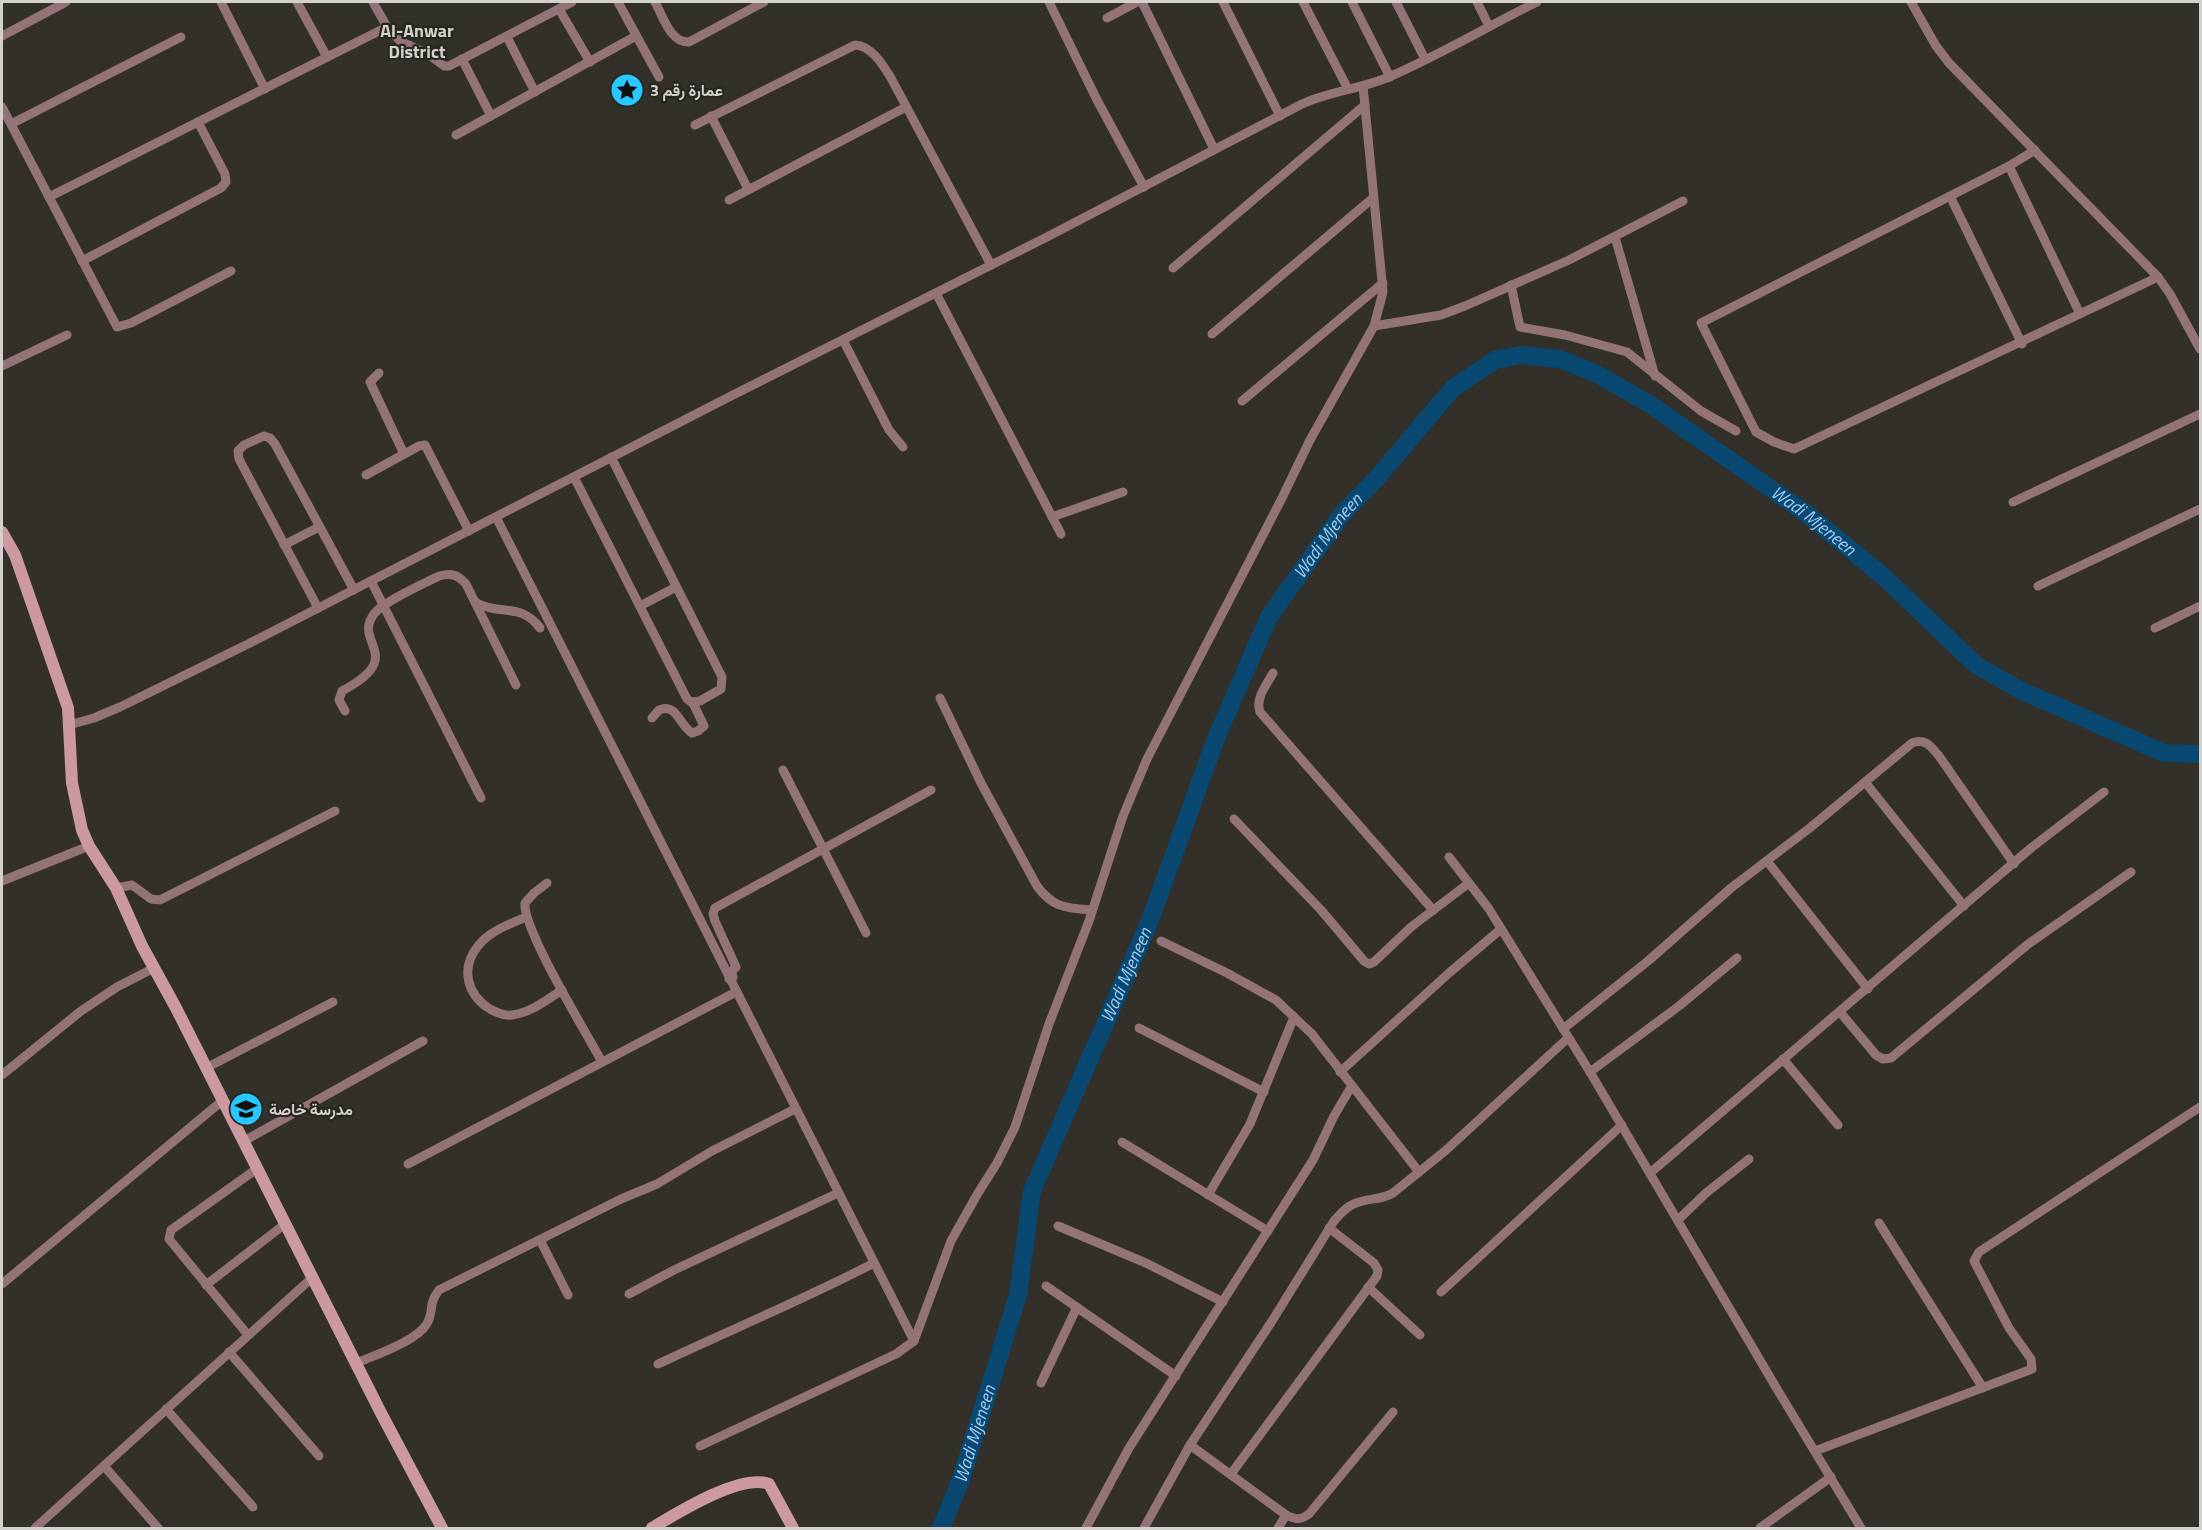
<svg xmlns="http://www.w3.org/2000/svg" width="2202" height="1530" font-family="'Titillium Web',Vazirmatn,sans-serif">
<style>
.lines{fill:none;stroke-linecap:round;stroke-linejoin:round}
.river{stroke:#094871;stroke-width:18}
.street{stroke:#947378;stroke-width:9}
.secondary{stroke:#cc99a1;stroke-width:12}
.labels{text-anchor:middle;stroke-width:4.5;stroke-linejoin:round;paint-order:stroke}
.poi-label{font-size:16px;font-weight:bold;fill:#d3d1cd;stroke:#282620;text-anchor:start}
.neighbourhood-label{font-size:18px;font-weight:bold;fill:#d3d1cd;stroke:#282620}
.water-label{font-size:18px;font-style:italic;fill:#a1cef5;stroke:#282620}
</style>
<rect width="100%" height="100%" fill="#323029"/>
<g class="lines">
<!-- river -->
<path class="river" id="s1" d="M941,1528L961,1479L1018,1295L1032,1191L1149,923L1217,736L1269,617L1342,514L1377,478L1453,388L1495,360L1520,355L1560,359L1597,374L1651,405L1807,514L1884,577L1976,665L2022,691L2164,753L2200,754"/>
<!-- street -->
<g class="street">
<polyline points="221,2 265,89"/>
<polyline points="297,2 327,57"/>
<polyline points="373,2 387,27 400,41 428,54 444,66 449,66 572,2"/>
<polyline points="618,2 659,77"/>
<path d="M655,2C663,16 670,43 689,42L764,2"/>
<polyline points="1049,2 1097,100 1144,187"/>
<polyline points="1142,2 1214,149"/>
<polyline points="1223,2 1280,116"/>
<polyline points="1303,2 1348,89"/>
<polyline points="1352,2 1390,77"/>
<polyline points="1396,2 1425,59"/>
<polyline points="1477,2 1489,26"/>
<polyline points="1911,2 1936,46 1949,63 2158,277 2170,294 2200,349"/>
<polyline points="559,9 590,62"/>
<polyline points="1107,18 1137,2"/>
<polyline points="2,36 66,2"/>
<polyline points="507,37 535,92"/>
<polyline points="462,59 491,116"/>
<polyline points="2,107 117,327 131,323 231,271"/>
<polyline points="711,116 748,189"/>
<polyline points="11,124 181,37"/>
<path d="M695,125L855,45C872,46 883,65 891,78L991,265"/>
<polyline points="456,135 636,36"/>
<polyline points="2035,150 2009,166 1701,323 1756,432 1774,442 1794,449 2158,277"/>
<polyline points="2009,166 2080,314"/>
<polyline points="1950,196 2022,344"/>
<polyline points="49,197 387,27"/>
<polyline points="729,200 906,107"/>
<polyline points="1615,237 1655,376"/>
<polyline points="82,261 221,188 226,182 225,174 198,122"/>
<polyline points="1173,268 1365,105"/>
<polyline points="1511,285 1520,327 1565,335 1627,352 1701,411 1736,431"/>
<polyline points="936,293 1061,534"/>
<polyline points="1374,326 1441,315 1465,306 1569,260 1683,201"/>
<polyline points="1212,334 1373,198"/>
<polyline points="843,340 889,430 903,447"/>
<polyline points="2,366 67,335"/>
<polyline points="379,373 370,382 404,454"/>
<polyline points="1242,401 1383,283"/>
<polyline points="366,475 419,446 425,445 469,531"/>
<polyline points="574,477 687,699 691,702 700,701 721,689 722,677 611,457"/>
<polyline points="2013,502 2200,414"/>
<polyline points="496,517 914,1341"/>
<polyline points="1052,517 1123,492"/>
<polyline points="284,545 319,527"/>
<polyline points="371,581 481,798"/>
<polyline points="2038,586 2200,509"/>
<path d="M475,602C498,616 521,602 540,628"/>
<polyline points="640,606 676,587"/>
<polyline points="318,608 239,459 238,451 244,445 264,436 270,438 275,444 354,590"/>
<polyline points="2155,628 2200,606"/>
<path d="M1273,673C1267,684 1255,698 1260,712L1433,910"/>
<path d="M940,698L981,783L1037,886C1053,908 1066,908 1092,910"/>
<path d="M345,711L339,700L342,691C408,656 352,643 374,614C383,602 423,584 439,576C451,573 457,574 466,584L516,685"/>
<path d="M652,718L659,710C676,702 680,726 692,733L698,731L704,726L693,703"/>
<path d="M69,725L94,718L120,707L250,643L731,396L1045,238L1302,104C1330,91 1361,89 1389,77C1440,55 1488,26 1537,2"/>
<polyline points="783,770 866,933"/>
<polyline points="1865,782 1964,906"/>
<polyline points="1234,819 1321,910 1364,961 1369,964 1374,962 1411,927 1469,883"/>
<polyline points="1449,857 1489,909 1590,1072 1777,1389 1861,1528"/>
<polyline points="1767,861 1868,989"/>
<polyline points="2,881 89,846"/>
<path d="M547,883L534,893L525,903C522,928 587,1034 602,1062"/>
<polyline points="116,888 132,885 151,899 160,900 335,811"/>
<path d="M526,917C510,924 489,931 478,946C460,968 467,995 490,1009C497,1013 505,1016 512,1015C530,1013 547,1000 562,990"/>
<polyline points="1161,941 1227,973 1276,1000 1312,1034 1419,1172"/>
<polyline points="729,979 733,977 731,972 736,967 715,921 713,914 715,908 931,790"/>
<polyline points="1840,1012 1876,1055 1883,1059 1891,1058 2027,945 2131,872"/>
<polyline points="1139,1028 1264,1092"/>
<path d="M1563,1029L1648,961L1731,888L1811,827L1912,743C1926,738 1931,747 1939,756L2014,864"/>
<polyline points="1783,1059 1838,1125"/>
<polyline points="206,1068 333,1002"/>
<polyline points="1340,1072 1449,973 1501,929"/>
<polyline points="1590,1072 1679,1006 1737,958"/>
<polyline points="2,1075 81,1011 117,987 154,968"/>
<polyline points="244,1141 423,1041"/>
<polyline points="1122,1142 1268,1231"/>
<polyline points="408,1164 736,992"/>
<polyline points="1650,1173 2031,848 2104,792"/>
<polyline points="1208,1195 1250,1124 1294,1017"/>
<polyline points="1678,1220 1706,1193 1749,1159"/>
<polyline points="1879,1223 1983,1388"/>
<polyline points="1058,1226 1146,1263 1223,1302"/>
<polyline points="540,1240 568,1295"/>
<polyline points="2,1284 222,1101"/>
<polyline points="206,1285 285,1224"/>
<polyline points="1046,1286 1176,1376"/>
<polyline points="1368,1287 1420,1335"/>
<polyline points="1441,1292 1622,1125"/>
<polyline points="629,1294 674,1270 838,1193"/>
<polyline points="248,1335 169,1239 171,1230 258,1168"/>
<polyline points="229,1352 319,1456"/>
<path d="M355,1364C374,1355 415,1342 426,1325C435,1312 427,1305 439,1290L621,1199L657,1184L712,1151L795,1109"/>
<path d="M658,1364C730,1330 803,1300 874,1263"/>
<polyline points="1041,1383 1077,1307"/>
<polyline points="166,1409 253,1507"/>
<path d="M1190,1445L1286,1515C1296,1520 1301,1520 1309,1514L1393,1412"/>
<polyline points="700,1446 896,1354 914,1341 951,1241 978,1193 997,1163 1015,1127 1049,1024 1089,921 1123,816 1147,759 1281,500 1310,440 1374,326 1383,292 1363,86"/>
<polyline points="1815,1451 2032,1369 2031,1359 2009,1328 1974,1261 1979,1252 2200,1107"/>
<polyline points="104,1466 158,1528"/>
<polyline points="1231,1474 1377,1276 1378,1270 1374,1263 1329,1228"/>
<polyline points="35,1528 313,1277"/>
<polyline points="1086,1528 1129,1448 1313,1160 1334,1116 1351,1087"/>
<path d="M1144,1528L1190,1445L1272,1321L1334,1221C1340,1214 1347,1206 1356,1203C1369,1198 1381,1200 1393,1193L1445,1151L1568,1038"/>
<polyline points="1278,1528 1286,1515"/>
<polyline points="1760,1528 1831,1477"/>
</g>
<!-- secondary -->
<g class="secondary">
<polyline points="2,532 15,555 68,708 72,783 82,830 89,846 116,888 142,946 176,1008 381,1413 442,1528"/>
<path d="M652,1528C677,1513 741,1473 769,1484L793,1528"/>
</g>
</g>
<!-- icons -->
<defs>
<symbol id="sight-disc" viewBox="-11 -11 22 22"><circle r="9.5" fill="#27c8ff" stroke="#282620"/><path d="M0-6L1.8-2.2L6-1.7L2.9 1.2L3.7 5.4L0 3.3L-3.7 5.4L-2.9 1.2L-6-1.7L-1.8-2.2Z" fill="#111"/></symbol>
<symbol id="school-disc" viewBox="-11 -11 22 22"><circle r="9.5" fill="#27c8ff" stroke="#282620"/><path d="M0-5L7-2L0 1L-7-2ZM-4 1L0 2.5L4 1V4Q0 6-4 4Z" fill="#111"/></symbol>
</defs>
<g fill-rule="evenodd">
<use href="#sight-disc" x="608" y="71" width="38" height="38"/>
<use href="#school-disc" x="227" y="1090" width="38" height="38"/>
</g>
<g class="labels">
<!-- poi labels -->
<g class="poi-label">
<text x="650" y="96">عمارة رقم 3</text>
<text x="269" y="1115">مدرسة خاصة</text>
</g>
<!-- neighbourhood labels -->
<g class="neighbourhood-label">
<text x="417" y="37">Al-Anwar<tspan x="417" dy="21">District</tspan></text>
</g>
<!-- water labels -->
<g class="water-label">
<text dy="6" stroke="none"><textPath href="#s1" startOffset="1684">Wadi Mjeneen</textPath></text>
<text dy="6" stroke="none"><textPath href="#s1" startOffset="1072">Wadi Mjeneen</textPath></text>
<text dy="6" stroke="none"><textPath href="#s1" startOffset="586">Wadi Mjeneen</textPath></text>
<text dy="6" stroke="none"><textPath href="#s1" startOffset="100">Wadi Mjeneen</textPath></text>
</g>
</g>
<!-- border -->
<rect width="2202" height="1530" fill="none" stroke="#d3d1cd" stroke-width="6"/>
</svg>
